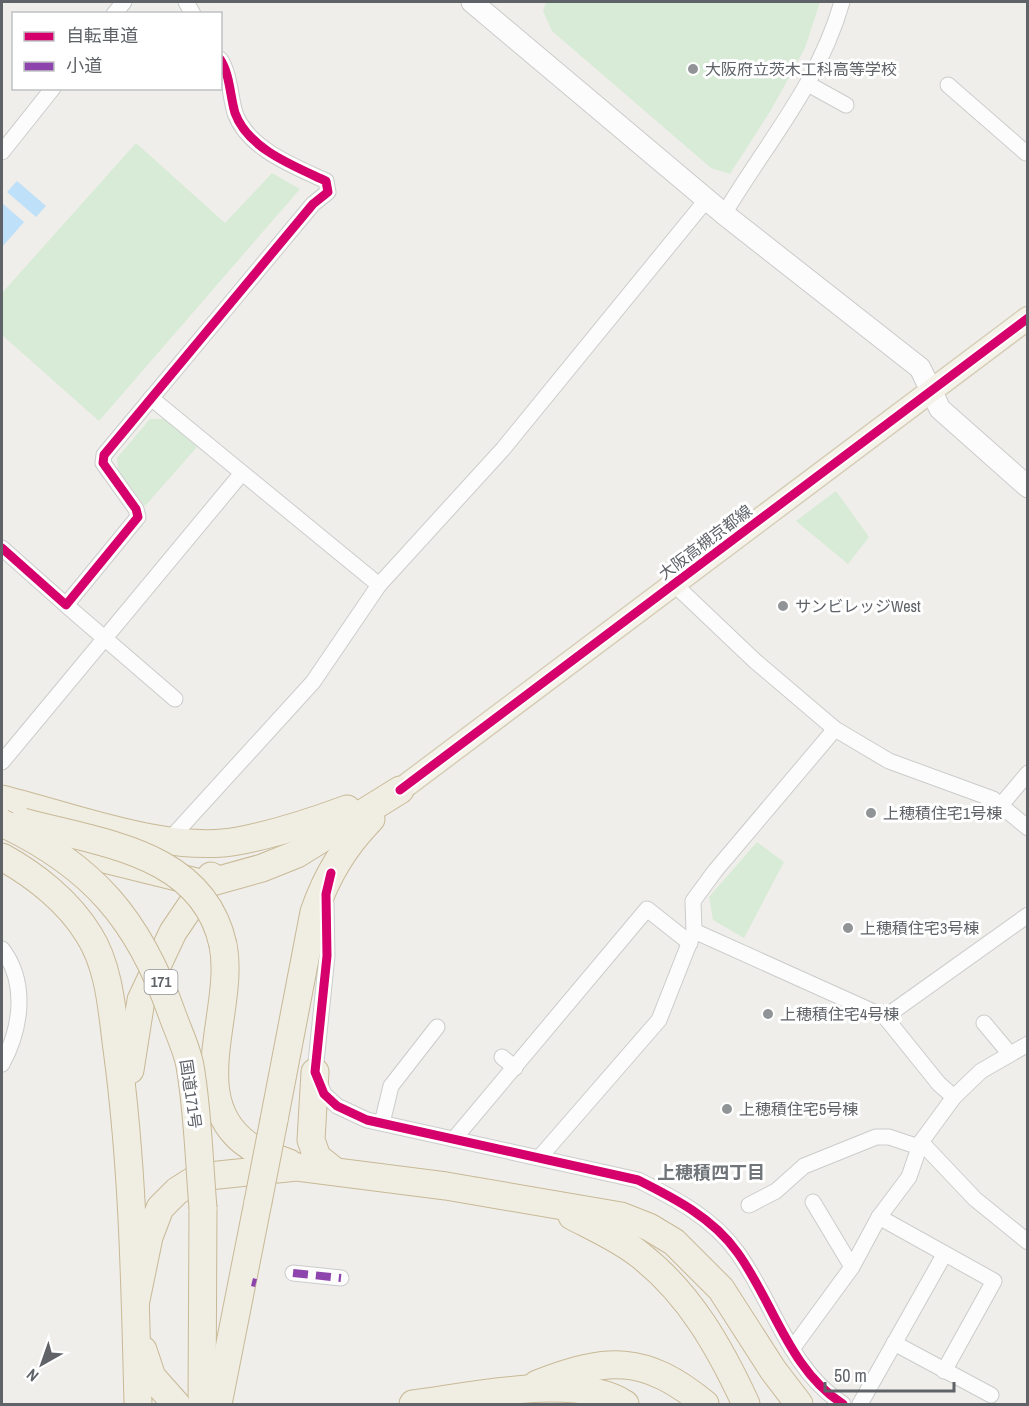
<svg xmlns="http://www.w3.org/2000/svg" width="1029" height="1406" font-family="'Archivo Narrow','Noto Sans JP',sans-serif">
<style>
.green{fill:#d8ebd6}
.water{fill:#bfe0f9}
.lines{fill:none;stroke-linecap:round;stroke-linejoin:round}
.street-casing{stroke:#cbcccc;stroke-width:17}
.secondary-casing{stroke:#cacacb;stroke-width:23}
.primary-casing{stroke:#d7ceb8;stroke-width:25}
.highway-casing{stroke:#c8b996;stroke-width:29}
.street{stroke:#fdfcfc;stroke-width:15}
.secondary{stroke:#fdfcfc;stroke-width:21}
.primary{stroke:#f4f2e9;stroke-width:22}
.highway{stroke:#f0ede3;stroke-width:27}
.highway-bridge-casing{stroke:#c8b996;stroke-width:29;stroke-linecap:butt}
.highway-bridge{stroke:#f0ede3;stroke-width:27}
.quiet{stroke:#8e44ad;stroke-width:8;stroke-dasharray:15 8;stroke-linecap:butt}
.cycleway-casing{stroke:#fff;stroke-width:13}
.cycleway{stroke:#d6006c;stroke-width:9}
.poi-dot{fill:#919496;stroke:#fff;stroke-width:2}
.labels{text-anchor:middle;stroke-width:6;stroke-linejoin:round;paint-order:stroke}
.shield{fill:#fff;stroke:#8f9295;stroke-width:1.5}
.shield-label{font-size:15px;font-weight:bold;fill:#5f6368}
.poi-label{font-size:16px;fill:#5f6368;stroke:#fff;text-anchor:start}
.street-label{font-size:16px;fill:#5f6368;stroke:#fff}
.neighbourhood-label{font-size:18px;font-weight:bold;fill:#70757a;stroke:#fff}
</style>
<rect width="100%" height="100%" fill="#efeeea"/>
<!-- green -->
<g class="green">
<polygon points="546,2 820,2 805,48 771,110 730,174 711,168 552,31 543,11"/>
<polygon points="136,143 225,223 272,173 300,189 99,421 2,335 2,293"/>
<polygon points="150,419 165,419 197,447 145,506 118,469 117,458"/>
<polygon points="836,491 869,537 848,564 796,521"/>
<polygon points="757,842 784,862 744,938 713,920 709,897"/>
</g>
<!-- water -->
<g class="water">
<polygon points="17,181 46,206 36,217 7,192"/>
<polygon points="2,203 24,222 2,247"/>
</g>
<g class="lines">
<defs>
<g id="street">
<polyline points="186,2 193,14"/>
<polyline points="114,14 124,2"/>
<polyline points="808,84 846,105"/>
<polyline points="948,85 1026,153 1028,151"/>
<polyline points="2,152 53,88"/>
<path d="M724,214C767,142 818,85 842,2"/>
<polyline points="151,398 379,585 313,682 170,839"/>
<path d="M2,548L66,605L138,517L136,509L103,463L104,455L313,204L328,192L326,181C294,166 248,149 235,113C230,96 230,74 220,59"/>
<polyline points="674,584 755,661 835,729 889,761 993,799 1028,828"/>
<polyline points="379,585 503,449 707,199"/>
<polyline points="66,605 175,699"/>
<polyline points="2,762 242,473"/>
<polyline points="1001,805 1028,773"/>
<path d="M326,902L327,956L315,1072L324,1094L337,1106L367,1120L638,1180C674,1198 713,1218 737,1252C773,1301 789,1370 843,1404"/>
<polyline points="694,931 885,1017 1028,915"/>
<path d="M2,949C28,983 21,1029 2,1064"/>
<polyline points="885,1017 939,1084 954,1097"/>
<polyline points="984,1023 1010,1054"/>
<polyline points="502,1057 515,1068"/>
<polyline points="382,1123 391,1086 437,1027"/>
<polyline points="454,1139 647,909 690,943"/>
<polyline points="921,1142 975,1199 1028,1242"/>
<polyline points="540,1157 659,1020 694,931 693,901 715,871 835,729"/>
<polyline points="813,1202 852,1267"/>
<polyline points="749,1205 776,1191 804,1166 876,1137 889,1137 919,1147"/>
<polyline points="879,1217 994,1281 944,1371"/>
<polyline points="293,1273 341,1278"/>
<polyline points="894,1343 991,1395"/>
<polyline points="792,1349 852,1267 879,1217 909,1177 921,1142 954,1097 981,1071 1028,1044"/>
<polyline points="860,1404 944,1255"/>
</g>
<polyline id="secondary" points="472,2 724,214 920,368 940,409 1028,487"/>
<polyline id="primary" points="400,790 1028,318"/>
<g id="highway">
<path d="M2,799C71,816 168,854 238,841C275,834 312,822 347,809"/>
<polyline points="43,844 205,884 262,868 297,854 400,790"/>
<path d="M2,857C35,875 69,902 89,935C110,968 112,1012 117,1049C133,1167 135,1286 138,1404"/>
<path d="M223,945C236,1010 181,1102 251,1147C262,1154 277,1158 289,1163"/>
<polyline points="130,1070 141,1000 173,932 211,876"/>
<polyline points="315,1072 311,1140 317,1157 332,1169"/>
<path d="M274,1120L314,912C327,875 344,847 371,819"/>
<path d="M572,1216C595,1228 620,1239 640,1255C690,1294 720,1348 746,1404"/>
<polyline points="136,1300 149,1237 160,1208 177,1191 199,1177 297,1167 446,1186 621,1216 649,1227 674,1242 721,1289 773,1370 799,1404"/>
<polyline points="143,1350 152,1377 176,1404"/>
<path d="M537,1384C607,1357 644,1354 705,1404"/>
<polyline points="202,1404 203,1208"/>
<polyline points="218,1404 258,1202"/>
<path d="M413,1404C469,1397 575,1372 625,1404"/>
</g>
</defs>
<!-- street casing -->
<use href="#street" class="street-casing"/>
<!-- secondary casing -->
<use href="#secondary" class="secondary-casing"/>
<!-- primary casing -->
<use href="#primary" class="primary-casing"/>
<!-- highway casing -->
<use href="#highway" class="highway-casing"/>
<!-- street -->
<use href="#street" class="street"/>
<!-- secondary -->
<use href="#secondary" class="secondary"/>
<!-- primary -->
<use href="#primary" class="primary"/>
<!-- highway -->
<use href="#highway" class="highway"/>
<defs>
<g id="highway-bridge">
<path d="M23,822C100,843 203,852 223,945"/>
<path d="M2,823C93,866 139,920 172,1014C178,1031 187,1049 190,1066C198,1112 199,1161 203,1208"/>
<polyline points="258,1202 274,1120"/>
</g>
</defs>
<!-- highway-bridge casing -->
<use href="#highway-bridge" class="highway-bridge-casing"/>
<!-- highway-bridge -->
<use href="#highway-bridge" class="highway-bridge"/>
<!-- quiet -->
<g class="quiet">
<polyline points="293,1273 341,1278"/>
<polyline points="252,1282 256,1283"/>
</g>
<defs>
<g id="cycleway">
<path d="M2,548L66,605L138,517L136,509L103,463L104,455L313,204L328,192L326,181C294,166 248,149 235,113C230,96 230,74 220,59"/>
<polyline points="400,790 1028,318"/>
<path d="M331,873L326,894L327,956L315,1072L324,1094L337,1106L367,1120L638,1180C674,1198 713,1218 737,1252C773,1301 789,1370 843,1404"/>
</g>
</defs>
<!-- cycleway casing -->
<use href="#cycleway" class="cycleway-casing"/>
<!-- cycleway -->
<use href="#cycleway" class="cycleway"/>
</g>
<!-- markers -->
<g class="poi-dot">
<circle cx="693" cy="69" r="6"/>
<circle cx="783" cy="606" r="6"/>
<circle cx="871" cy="813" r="6"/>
<circle cx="848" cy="928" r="6"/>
<circle cx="768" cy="1014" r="6"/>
<circle cx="727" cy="1109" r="6"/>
</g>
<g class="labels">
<!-- shield labels -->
<rect class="shield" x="144.5" y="970" width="33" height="24" rx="4.5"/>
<g class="shield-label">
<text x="161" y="987">171</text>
</g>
<!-- poi labels -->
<g class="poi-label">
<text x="705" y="75">大阪府立茨木工科高等学校</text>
<text x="795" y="612">サンビレッジWest</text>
<text x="883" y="819">上穂積住宅1号棟</text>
<text x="860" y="934">上穂積住宅3号棟</text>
<text x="780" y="1020">上穂積住宅4号棟</text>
<text x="739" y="1115">上穂積住宅5号棟</text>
</g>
<!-- street labels -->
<g class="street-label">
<text transform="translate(705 542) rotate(-37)" y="6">大阪高槻京都線</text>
<text transform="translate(191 1094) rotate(82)" y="6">国道171号</text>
</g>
<!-- neighbourhood labels -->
<g class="neighbourhood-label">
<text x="711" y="1179">上穂積四丁目</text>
</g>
</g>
<!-- border -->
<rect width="1029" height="1406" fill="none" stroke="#5f6368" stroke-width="6"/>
<!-- legend -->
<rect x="12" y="12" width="210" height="78" fill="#ffffff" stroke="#bfc1c3" stroke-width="1.5"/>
<rect x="24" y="32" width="30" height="9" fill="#d6006c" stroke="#bfc1c3" stroke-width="1.5"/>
<text x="66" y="42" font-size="18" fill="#5f6368">自転車道</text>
<rect x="24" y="62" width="30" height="9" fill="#8e44ad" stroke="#bfc1c3" stroke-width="1.5"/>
<text x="66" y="72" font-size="18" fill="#5f6368">小道</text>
<!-- north arrow -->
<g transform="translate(42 1364) rotate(220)" stroke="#ffffff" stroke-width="4.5" paint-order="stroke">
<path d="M0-4.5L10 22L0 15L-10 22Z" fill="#5f6368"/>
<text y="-9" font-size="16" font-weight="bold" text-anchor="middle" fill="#5f6368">N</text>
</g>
<!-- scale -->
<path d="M825 1382v9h129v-9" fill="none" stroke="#5f6368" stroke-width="3"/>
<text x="834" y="1382" font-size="18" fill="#5f6368" stroke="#ffffff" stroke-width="4.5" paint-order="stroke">50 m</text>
</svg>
